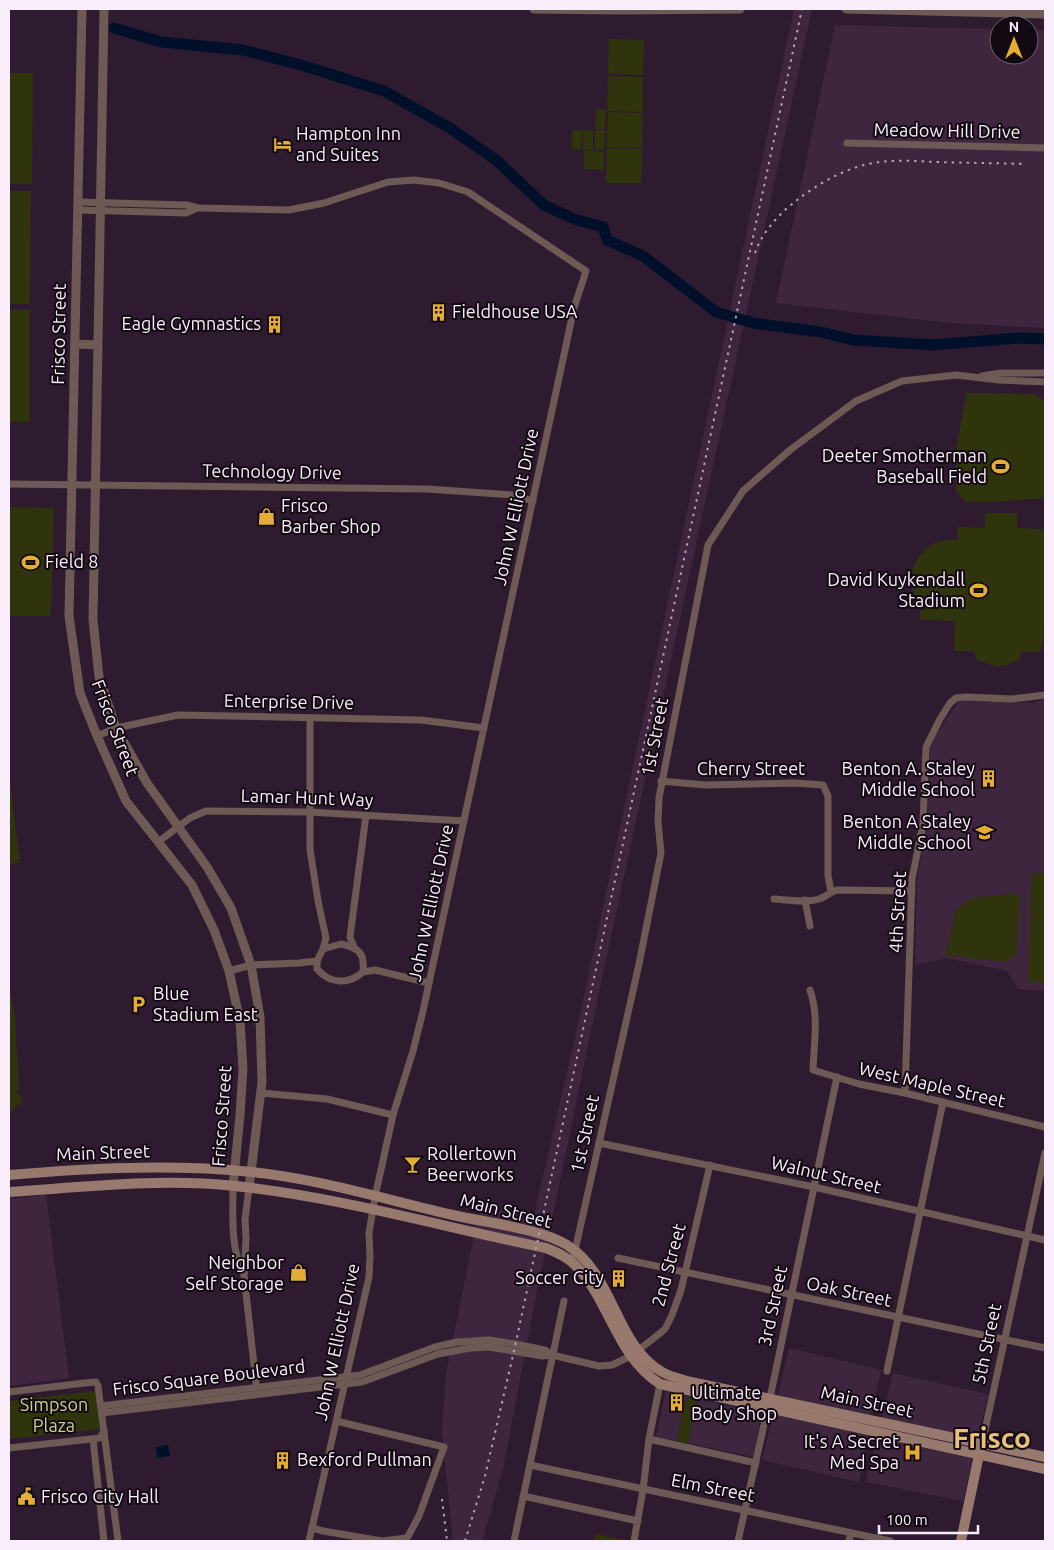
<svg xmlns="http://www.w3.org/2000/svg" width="1054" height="1550" font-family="Ubuntu,sans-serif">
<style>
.built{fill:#3e263f}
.green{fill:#30340d}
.water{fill:#00102b}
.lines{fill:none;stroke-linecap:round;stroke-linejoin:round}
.river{stroke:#00102b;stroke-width:11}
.minor{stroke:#6e5a54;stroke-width:7}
.tertiary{stroke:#6e5a54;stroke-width:9}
.secondary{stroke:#98796e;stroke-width:10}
.rail{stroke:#b3a3b4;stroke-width:2;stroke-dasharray:2.5 5;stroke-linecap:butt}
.labels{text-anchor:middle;stroke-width:4;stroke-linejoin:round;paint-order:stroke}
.street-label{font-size:18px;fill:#faedfb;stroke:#120912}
.poi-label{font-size:18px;fill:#faedfb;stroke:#120912;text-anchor:start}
.park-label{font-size:18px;fill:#c8d28b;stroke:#120912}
.town-label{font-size:28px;font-weight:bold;fill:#e6c179;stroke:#120912}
</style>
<rect width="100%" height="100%" fill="#2f1b30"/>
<!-- built -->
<g class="built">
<polygon points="794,9 812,9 602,978 535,1301 503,1469 482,1541 453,1541 442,1431 446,1373 480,1207 534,1216 580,1015"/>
<polygon points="835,25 999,29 999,55 1029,55 1029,30 1045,30 1045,328 950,323 776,303"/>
<polygon points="1045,699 1045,991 1018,989 1007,971 947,958 915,965 917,881 928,815 930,744 959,701 1033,703"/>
<polygon points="46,1195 69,1378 9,1386 9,1199"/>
<polygon points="789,1348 881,1370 872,1412 870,1415 778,1395"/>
<polygon points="893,1373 988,1394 979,1434 972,1437 882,1418"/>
<polygon points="666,1390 687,1396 677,1441 656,1437"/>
<polygon points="698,1399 762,1413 753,1457 688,1443"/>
<polygon points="776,1414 863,1433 868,1438 859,1482 762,1460 773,1416"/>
<polygon points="880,1437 969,1457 972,1461 963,1501 866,1482 876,1440"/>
</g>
<!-- green -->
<g class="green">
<polygon points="609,39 644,40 643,75 608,74"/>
<polygon points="9,73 33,73 32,184 9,184"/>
<polygon points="608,76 643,77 643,112 607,111"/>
<polygon points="596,109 606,109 605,129 595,129"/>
<polygon points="608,112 643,113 642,148 607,147"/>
<polygon points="572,130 582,130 581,150 571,149"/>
<rect x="583" y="130" width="10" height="20"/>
<polygon points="595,130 605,130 604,150 595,150"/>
<polygon points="607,148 642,149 641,183 606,183"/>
<polygon points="584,151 604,152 604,170 584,169"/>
<polygon points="9,191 31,191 30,304 9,304"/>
<rect x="9" y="310" width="21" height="112"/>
<polygon points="966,393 1036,394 1045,403 1045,498 995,502 966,502 956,491 957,446"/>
<polygon points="9,507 54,508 51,616 9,616"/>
<path d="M985,513H1017V528L1044,529L1045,622H1044L1043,646H1041V652H1021L1019,661L1010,662V664L998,667L977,660L974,651H954L955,621L920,620V611L925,610C903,590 909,553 938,542C944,540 951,540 958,540V527L985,528Z"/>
<polygon points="9,774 20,863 9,864"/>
<polygon points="1032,873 1045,873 1045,983 1028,982"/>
<polygon points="1010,894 1020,895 1016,956 1006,962 945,955 956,911 971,898"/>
<polygon points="9,985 15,1017 19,1090 16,1092 23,1099 11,1112 9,1110"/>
<polygon points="96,1391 101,1429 9,1439 9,1401"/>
<polygon points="687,1396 698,1399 688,1443 677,1441"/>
<polygon points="595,1534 628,1541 594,1541"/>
</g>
<!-- water -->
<polygon class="water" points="168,1445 170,1456 157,1458 156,1447"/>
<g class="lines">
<!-- river -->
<polyline class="river" points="114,28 161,42 243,50 301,65 384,91 450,128 496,160 544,205 574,219 603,227 607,240 643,256 716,312 753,323 821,332 853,340 934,345 1019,338 1045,339"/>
<!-- minor -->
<g class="minor">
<polyline points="847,143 1045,148"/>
<polyline points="78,202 187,205 198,208 289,210 324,203 388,182 414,180 439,183 468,192 586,271 574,308 423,1011 413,1051 393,1115 375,1197 369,1233 370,1257 369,1277 309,1541"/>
<polyline points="78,210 186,213 197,208"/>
<polyline points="982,376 1000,373 1045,373"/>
<polyline points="9,484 427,489 513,495 533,501"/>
<polyline points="310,718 310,849 318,901 326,938 323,949"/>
<polyline points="97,736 116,728 178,715 421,720 484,728"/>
<polyline points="661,781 705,785 795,783 823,785 828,796 828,876 831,891"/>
<polyline points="158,842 190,818 206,811 309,812 464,821"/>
<path d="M774,899C788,900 806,903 819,899C826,897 830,892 837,890L912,891"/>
<polyline points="805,900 810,926"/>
<path d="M341,944C359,948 365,953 363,972C348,985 330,984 317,969V961L323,949Z"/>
<polyline points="354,947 350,937 366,815"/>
<polyline points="229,971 251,965 299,963 317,961"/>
<polyline points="363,972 375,970 429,983"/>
<path d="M810,990C819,1016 814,1043 813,1070L859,1084L905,1093L1045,1127"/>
<polyline points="261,1093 327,1099 393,1115"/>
<polyline points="905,1093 912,879 923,824 926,747 940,719 950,703 956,698 965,697 1012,699 1045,695"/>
<polyline points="599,1143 814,1187 1045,1240"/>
<path d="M233,1186C233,1214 230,1249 244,1274"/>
<polyline points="249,1188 245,1219 246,1239 244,1275 257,1392"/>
<polyline points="574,1255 639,964 661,853 658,821 659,798 708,545 743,491 790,450 856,401 902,381 956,375 999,380 1045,382"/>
<polyline points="618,1258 1045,1348"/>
<polyline points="887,1371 943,1102"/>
<polyline points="9,1392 85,1383 96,1382 98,1386 118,1541"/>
<polyline points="101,1406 360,1375 435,1347 457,1342 489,1340 515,1344 545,1350 552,1355"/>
<polyline points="102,1413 362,1382 438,1354 470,1348 489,1347 542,1356 552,1355 599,1366 612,1365 631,1356 659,1334 665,1329 672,1315 681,1290 710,1165"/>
<polyline points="93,1439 104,1541"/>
<polyline points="649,1439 756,1463"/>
<polyline points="982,1444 1045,1153"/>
<polyline points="9,1448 100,1438 104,1431"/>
<polyline points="530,1465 890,1541"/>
<polyline points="523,1496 638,1521"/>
<polyline points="312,1528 323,1531 382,1541 407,1538 419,1516 444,1447 336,1421"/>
<polyline points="514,1541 564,1301"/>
<polyline points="634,1541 643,1490 649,1439 660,1384"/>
<polyline points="738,1541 770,1398 837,1077"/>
<polyline points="849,1541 851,1533"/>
</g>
<!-- tertiary -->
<g class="tertiary">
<polyline points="82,9 69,616 80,693 97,736 126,801 192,885 214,930 229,971 240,1021 243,1069 240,1115 233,1186"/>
<polyline points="104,9 93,620 99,677 116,728 147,783 207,867 231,908 251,965 260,1017 262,1082 249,1188"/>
<polyline points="534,9 622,10 740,9"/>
<polyline points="846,9 1045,14"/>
<polyline points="75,344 97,345"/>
</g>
<!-- secondary -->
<g class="secondary">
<path d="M9,1175C90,1168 171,1164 252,1172C320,1179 387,1200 453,1215C487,1223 539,1228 567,1245C614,1274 615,1345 662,1372C671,1377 681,1379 691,1382L1045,1457"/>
<path d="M9,1192C84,1187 160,1178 235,1186C340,1197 443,1227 546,1248C556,1252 566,1256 573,1263C610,1298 614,1354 660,1384L1045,1469"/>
<polyline points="961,1541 980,1450"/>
</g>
<!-- rail -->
<g class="rail">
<path d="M755,253C762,232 780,213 797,200C818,184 842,170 868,164C891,159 914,161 937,162C967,163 996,163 1026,164"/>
<polyline points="442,1499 447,1541"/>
<polyline points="465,1541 485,1476 514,1351 802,9"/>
</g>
</g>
<!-- icons -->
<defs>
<symbol id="hotel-bare" viewBox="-9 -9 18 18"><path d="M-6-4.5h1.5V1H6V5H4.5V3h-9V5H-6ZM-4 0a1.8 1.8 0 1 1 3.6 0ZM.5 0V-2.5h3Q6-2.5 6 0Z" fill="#e4ae35" stroke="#120912" stroke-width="2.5" paint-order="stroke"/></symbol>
<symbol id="building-bare" viewBox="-9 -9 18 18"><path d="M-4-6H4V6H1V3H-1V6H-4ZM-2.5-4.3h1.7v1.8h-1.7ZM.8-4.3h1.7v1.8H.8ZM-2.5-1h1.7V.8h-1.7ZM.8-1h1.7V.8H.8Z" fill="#e4ae35" stroke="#120912" stroke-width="2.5" paint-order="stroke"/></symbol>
<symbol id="stadium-bare" viewBox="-9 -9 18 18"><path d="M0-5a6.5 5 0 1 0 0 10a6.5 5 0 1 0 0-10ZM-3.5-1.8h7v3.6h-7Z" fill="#e4ae35" stroke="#120912" stroke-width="2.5" paint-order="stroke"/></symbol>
<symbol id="shop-bare" viewBox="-9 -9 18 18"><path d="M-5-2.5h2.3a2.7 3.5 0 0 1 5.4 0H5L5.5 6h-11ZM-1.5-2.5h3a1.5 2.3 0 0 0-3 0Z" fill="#e4ae35" stroke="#120912" stroke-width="2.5" paint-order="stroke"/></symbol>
<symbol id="school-bare" viewBox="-9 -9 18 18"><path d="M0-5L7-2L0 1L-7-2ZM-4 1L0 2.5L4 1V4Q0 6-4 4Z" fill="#e4ae35" stroke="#120912" stroke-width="2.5" paint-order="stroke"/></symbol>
<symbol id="parking-bare" viewBox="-9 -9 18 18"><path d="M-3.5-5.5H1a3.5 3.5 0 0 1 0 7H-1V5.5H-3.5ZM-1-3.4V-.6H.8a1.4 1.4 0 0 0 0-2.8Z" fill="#e4ae35" stroke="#120912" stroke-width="2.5" paint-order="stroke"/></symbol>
<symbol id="bar-bare" viewBox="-9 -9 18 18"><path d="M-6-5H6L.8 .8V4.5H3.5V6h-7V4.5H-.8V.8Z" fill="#e4ae35" stroke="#120912" stroke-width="2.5" paint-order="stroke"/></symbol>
<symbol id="hospital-bare" viewBox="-9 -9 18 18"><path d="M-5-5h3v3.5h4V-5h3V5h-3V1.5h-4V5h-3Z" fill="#e4ae35" stroke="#120912" stroke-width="2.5" paint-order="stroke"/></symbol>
<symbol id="civic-bare" viewBox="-9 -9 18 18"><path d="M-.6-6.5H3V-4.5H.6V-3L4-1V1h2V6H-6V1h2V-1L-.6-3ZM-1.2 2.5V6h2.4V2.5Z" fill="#e4ae35" stroke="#120912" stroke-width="2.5" paint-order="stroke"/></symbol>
</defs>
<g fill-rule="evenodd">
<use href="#hotel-bare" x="270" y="132" width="25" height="25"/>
<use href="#building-bare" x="426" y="300" width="25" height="25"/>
<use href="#building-bare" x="262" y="312" width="25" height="25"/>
<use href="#stadium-bare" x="988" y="454" width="25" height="25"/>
<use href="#shop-bare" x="254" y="504" width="25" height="25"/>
<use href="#stadium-bare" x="18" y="550" width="25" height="25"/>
<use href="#stadium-bare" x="966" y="578" width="25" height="25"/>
<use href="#building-bare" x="976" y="766" width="25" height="25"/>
<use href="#school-bare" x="972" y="820" width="25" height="25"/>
<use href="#parking-bare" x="126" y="992" width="25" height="25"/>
<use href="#bar-bare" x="400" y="1152" width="25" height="25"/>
<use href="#shop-bare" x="286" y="1260" width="25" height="25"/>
<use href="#building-bare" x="606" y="1266" width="25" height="25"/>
<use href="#building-bare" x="664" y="1390" width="25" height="25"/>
<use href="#hospital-bare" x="900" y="1440" width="25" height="25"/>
<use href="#building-bare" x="270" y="1448" width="25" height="25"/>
<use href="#civic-bare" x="14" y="1484" width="25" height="25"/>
</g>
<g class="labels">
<!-- street labels -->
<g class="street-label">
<text transform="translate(947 131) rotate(1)" y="6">Meadow Hill Drive</text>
<text transform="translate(59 334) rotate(-89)" y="6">Frisco Street</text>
<text transform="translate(272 472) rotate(1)" y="6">Technology Drive</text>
<text transform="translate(516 507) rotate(-78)" y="6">John W Elliott Drive</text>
<text transform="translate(289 702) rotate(1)" y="6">Enterprise Drive</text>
<text transform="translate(115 728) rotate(69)" y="6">Frisco Street</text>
<text transform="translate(655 737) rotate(-79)" y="6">1st Street</text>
<text x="751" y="775">Cherry Street</text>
<text transform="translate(307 798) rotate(2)" y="6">Lamar Hunt Way</text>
<text transform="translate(431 903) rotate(-78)" y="6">John W Elliott Drive</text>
<text transform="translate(898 912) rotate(-87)" y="6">4th Street</text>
<text transform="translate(932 1085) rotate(13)" y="6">West Maple Street</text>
<text transform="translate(222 1116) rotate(-86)" y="6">Frisco Street</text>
<text transform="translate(585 1134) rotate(-78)" y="6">1st Street</text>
<text transform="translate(103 1153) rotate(-2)" y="6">Main Street</text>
<text transform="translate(826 1175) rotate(13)" y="6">Walnut Street</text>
<text transform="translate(506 1211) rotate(14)" y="6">Main Street</text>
<text transform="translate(669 1265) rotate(-75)" y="6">2nd Street</text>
<text transform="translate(849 1292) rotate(12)" y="6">Oak Street</text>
<text transform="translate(773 1306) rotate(-78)" y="6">3rd Street</text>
<text transform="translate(337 1342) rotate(-78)" y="6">John W Elliott Drive</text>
<text transform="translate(987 1344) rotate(-78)" y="6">5th Street</text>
<text transform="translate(209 1378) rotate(-7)" y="6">Frisco Square Boulevard</text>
<text transform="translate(867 1402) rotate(12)" y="6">Main Street</text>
<text transform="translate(713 1488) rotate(11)" y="6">Elm Street</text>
</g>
<!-- poi labels -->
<g class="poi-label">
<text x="296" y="140">Hampton Inn<tspan x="296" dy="21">and Suites</tspan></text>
<text x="452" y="318">Fieldhouse USA</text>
<text x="261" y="330" text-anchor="end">Eagle Gymnastics</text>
<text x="987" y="462" text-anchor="end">Deeter Smotherman<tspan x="987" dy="21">Baseball Field</tspan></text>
<text x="281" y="512">Frisco<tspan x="281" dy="21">Barber Shop</tspan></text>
<text x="45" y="568">Field 8</text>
<text x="965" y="586" text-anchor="end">David Kuykendall<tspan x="965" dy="21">Stadium</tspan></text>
<text x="975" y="775" text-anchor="end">Benton A. Staley<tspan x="975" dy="21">Middle School</tspan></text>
<text x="971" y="828" text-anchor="end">Benton A Staley<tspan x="971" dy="21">Middle School</tspan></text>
<text x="153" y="1000">Blue<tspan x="153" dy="21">Stadium East</tspan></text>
<text x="427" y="1160">Rollertown<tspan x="427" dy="21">Beerworks</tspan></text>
<text x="284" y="1269" text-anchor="end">Neighbor<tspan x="284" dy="21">Self Storage</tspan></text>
<text x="604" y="1284" text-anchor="end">Soccer City</text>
<text x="691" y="1399">Ultimate<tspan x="691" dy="21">Body Shop</tspan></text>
<text x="899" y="1448" text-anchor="end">It's A Secret<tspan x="899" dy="21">Med Spa</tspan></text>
<text x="297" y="1466">Bexford Pullman</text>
<text x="41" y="1503">Frisco City Hall</text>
</g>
<!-- park labels -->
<g class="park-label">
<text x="54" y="1411">Simpson<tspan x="54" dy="21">Plaza</tspan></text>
</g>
<!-- town labels -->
<g class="town-label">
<text x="992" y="1448">Frisco</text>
</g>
</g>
<!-- border -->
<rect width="1054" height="1550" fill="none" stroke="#faedfb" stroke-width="20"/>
<!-- north arrow -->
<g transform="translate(1014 40)"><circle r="24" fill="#120912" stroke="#6f646f"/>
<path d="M0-4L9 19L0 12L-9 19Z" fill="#e4ae35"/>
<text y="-8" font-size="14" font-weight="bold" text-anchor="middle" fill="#faedfb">N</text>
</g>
<!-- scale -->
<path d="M879 1525v8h99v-8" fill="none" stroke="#faedfb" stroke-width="2.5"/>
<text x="886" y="1525" font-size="15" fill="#faedfb" stroke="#120912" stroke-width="4" paint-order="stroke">100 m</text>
</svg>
